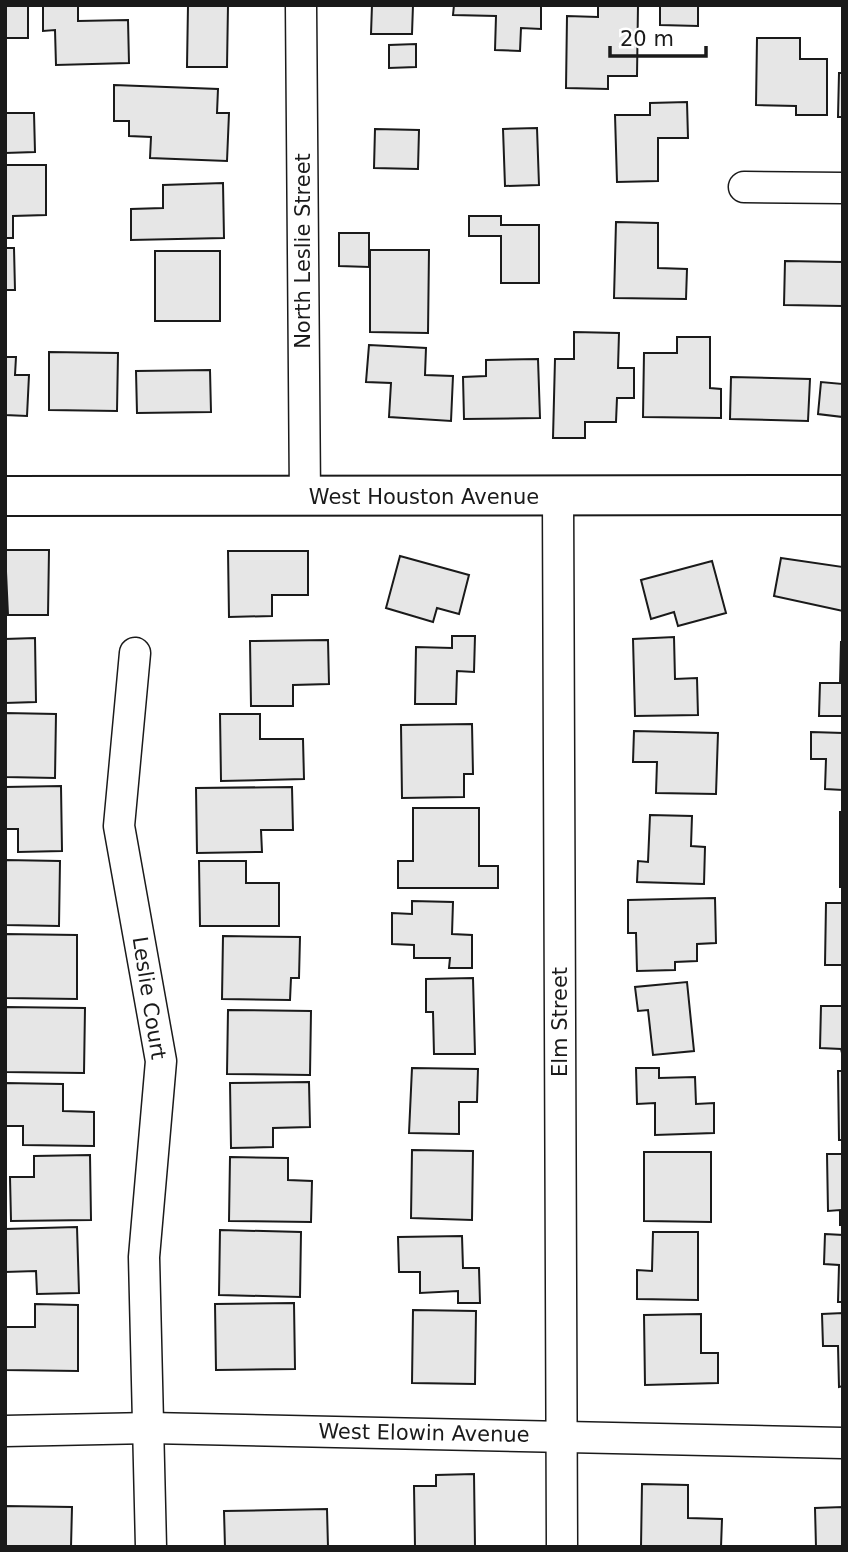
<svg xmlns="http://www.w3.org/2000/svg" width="848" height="1552" font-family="'DejaVu Sans',sans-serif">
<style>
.building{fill:#e6e6e6;stroke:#1a1a1a;stroke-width:2}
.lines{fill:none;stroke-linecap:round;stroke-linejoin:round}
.street-casing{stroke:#1a1a1a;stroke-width:33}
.secondary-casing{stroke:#1a1a1a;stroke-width:42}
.street{stroke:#fff;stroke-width:30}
.secondary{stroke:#fff;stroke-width:38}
.labels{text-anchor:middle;stroke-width:5;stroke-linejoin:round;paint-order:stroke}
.street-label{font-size:21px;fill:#1a1a1a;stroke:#fff}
</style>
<rect width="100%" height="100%" fill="#fff"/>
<!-- building -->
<g class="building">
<rect x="5" y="5" width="23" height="33"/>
<polygon points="43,5 78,5 78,21 128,20 129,63 56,65 55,30 43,31"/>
<polygon points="188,5 228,5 227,67 187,67"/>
<polygon points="372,5 413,5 412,34 371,34"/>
<polygon points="454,5 541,5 541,29 521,28 520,51 495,50 496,16 453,15"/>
<polygon points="598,5 638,5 637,76 608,76 608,89 566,88 567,16 598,17"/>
<polygon points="660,5 698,5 698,26 660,25"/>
<polygon points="757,38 800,38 800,59 827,59 827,115 796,115 796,106 756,105"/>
<polygon points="416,44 416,67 389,68 389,45"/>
<polygon points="839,73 843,73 843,117 838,117"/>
<polygon points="114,85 218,89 217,113 229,113 227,161 150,158 151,137 129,136 129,121 114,121"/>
<polygon points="687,102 688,138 658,138 658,181 617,182 615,115 650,115 650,103"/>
<polygon points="5,113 34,113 35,152 5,153"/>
<polygon points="537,128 539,185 505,186 503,129"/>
<polygon points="375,129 419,130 418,169 374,168"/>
<polygon points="5,165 46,165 46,215 13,216 13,238 5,238"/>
<polygon points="223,183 224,238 131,240 131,209 163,208 163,185"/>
<polygon points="469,216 501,216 501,225 539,225 539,283 501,283 501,236 469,236"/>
<polygon points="616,222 658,223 658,268 687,269 686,299 614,298"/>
<polygon points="339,233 369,233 369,267 339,266"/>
<polygon points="5,248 14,248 15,290 5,290"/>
<polygon points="370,250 429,250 428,333 370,332"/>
<rect x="155" y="251" width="65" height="70"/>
<polygon points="785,261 843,262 843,306 784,305"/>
<polygon points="574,332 619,333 618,368 634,368 634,398 617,398 616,422 585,422 585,438 553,438 555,359 574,359"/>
<polygon points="677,337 710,337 710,388 721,389 721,418 643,417 644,353 677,353"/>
<polygon points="369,345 426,348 425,375 453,376 451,421 389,417 391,383 366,382"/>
<polygon points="49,352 118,353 117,411 49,410"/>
<polygon points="5,357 16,357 15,375 29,375 27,416 5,415"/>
<polygon points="538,359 540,418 464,419 463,377 486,376 486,360"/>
<polygon points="210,370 211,412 137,413 136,371"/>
<polygon points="843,376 843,417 818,414 821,382 842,384"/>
<polygon points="731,377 810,379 808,421 730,419"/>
<polygon points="5,550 49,550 48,615 8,615"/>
<polygon points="228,551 308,551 308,595 272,595 272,616 229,617"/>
<polygon points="400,556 469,575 459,614 437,608 433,622 386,608"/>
<polygon points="781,558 843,567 843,611 774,596"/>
<polygon points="712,561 726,613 678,626 674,612 651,619 641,580"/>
<polygon points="452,636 475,636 474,672 457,671 456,704 415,704 416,647 452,648"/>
<polygon points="674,637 675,679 697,678 698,715 635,716 633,639"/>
<polygon points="35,638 36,702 5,703 5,639"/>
<polygon points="328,640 329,684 293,685 293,706 251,706 250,641"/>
<polygon points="841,641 843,716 819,716 820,683 840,683"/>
<polygon points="5,713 56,714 55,778 5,777"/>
<polygon points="220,714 260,714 260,739 303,739 304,779 221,781"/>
<polygon points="472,724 473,774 464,774 464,797 402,798 401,725"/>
<polygon points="634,731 718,733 716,794 656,793 657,762 633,762"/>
<polygon points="811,732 843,733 843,790 825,789 826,759 811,759"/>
<polygon points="61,786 62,851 18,852 18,829 5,829 5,787"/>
<polygon points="292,787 293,830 261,830 262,852 197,853 196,788"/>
<polygon points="413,808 479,808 479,866 498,866 498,888 398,888 398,861 413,861"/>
<rect x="840" y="812" width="3" height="75"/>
<polygon points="650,815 692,816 691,846 705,847 704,884 637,882 638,861 648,862"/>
<polygon points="5,860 60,861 59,926 5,925"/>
<polygon points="199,861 246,861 246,883 279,883 279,926 200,926"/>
<polygon points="715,898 716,943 697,944 697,961 675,962 675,970 637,971 636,933 628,933 628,900"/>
<polygon points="412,901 453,902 452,934 472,935 472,968 449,968 450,958 414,958 414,945 392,944 392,913 412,914"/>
<polygon points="826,903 843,903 843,965 825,965"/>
<polygon points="5,934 77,935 77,999 5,998"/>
<polygon points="223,936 300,937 299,978 291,978 290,1000 222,999"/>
<polygon points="473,978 475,1054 434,1054 433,1012 426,1012 426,979"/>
<polygon points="687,982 694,1051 653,1055 648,1010 638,1011 635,987"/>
<polygon points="821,1006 843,1006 843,1057 841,1049 820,1048"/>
<polygon points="5,1007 85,1008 84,1073 5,1072"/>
<polygon points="228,1010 311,1011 310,1075 227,1074"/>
<polygon points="412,1068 478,1069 477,1102 459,1102 459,1134 409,1133"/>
<polygon points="636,1068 659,1068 659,1078 695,1077 696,1104 714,1103 714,1133 655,1135 655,1103 637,1104"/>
<polygon points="838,1071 843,1071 843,1140 839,1140"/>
<polygon points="309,1082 310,1127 273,1128 273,1147 231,1148 230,1083"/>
<polygon points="5,1083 63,1084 63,1111 94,1112 94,1146 23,1145 23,1126 5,1126"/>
<polygon points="412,1150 473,1151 472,1220 411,1218"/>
<polygon points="644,1152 711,1152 711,1222 644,1221"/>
<polygon points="827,1154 843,1154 843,1225 840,1225 840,1210 828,1211"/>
<polygon points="90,1155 91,1220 11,1221 10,1177 34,1177 34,1156"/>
<polygon points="230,1157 288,1158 288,1180 312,1181 311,1222 229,1221"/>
<polygon points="77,1227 79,1293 37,1294 36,1271 5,1272 5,1229"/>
<polygon points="220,1230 301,1232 300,1297 219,1295"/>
<polygon points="653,1232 698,1232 698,1300 637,1299 637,1270 652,1271"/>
<polygon points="825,1234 843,1235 843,1302 838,1302 839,1265 824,1264"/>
<polygon points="462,1236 463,1268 479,1268 480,1303 458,1303 458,1291 420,1293 420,1272 399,1272 398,1237"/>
<polygon points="294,1303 295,1369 216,1370 215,1304"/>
<polygon points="35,1304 78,1305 78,1371 5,1370 5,1327 35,1327"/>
<polygon points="413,1310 476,1311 475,1384 412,1383"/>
<polygon points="843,1313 843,1386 839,1387 838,1346 823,1346 822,1314"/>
<polygon points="701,1314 701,1353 718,1353 718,1383 645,1385 644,1315"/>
<polygon points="474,1474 475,1547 415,1547 414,1486 436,1486 436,1475"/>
<polygon points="642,1484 688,1485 688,1518 722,1519 721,1547 641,1547"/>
<polygon points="5,1506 72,1507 71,1547 5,1547"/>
<polygon points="843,1507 843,1547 816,1547 815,1508"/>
<polygon points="327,1509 328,1547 225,1547 224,1511"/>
</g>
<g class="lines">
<defs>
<g id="street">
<polyline points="301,5 305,497"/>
<polyline points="744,187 843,188"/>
<polyline points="558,497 562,1547"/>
<polyline points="135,653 119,826 161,1061 144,1257 151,1547"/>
<polyline points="5,1431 150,1428 843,1443"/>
</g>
<polyline id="secondary" points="5,496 843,495"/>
</defs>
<!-- street casing -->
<use href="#street" class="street-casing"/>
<!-- secondary casing -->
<use href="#secondary" class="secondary-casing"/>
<!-- street -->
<use href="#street" class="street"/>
<!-- secondary -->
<use href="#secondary" class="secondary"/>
</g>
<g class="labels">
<!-- street labels -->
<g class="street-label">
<text transform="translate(303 251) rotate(-90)" y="7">North Leslie Street</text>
<text x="424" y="504">West Houston Avenue</text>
<text transform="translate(149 998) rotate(81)" y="7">Leslie Court</text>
<text transform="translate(560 1022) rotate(-90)" y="7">Elm Street</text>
<text transform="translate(424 1433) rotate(1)" y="7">West Elowin Avenue</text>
</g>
</g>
<!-- border -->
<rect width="848" height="1552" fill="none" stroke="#1a1a1a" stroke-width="14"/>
<!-- scale -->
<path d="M610 46v10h96v-10" fill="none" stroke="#1a1a1a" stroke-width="3.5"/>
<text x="620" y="46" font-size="21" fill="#1a1a1a" stroke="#ffffff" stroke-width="5" paint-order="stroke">20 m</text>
</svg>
